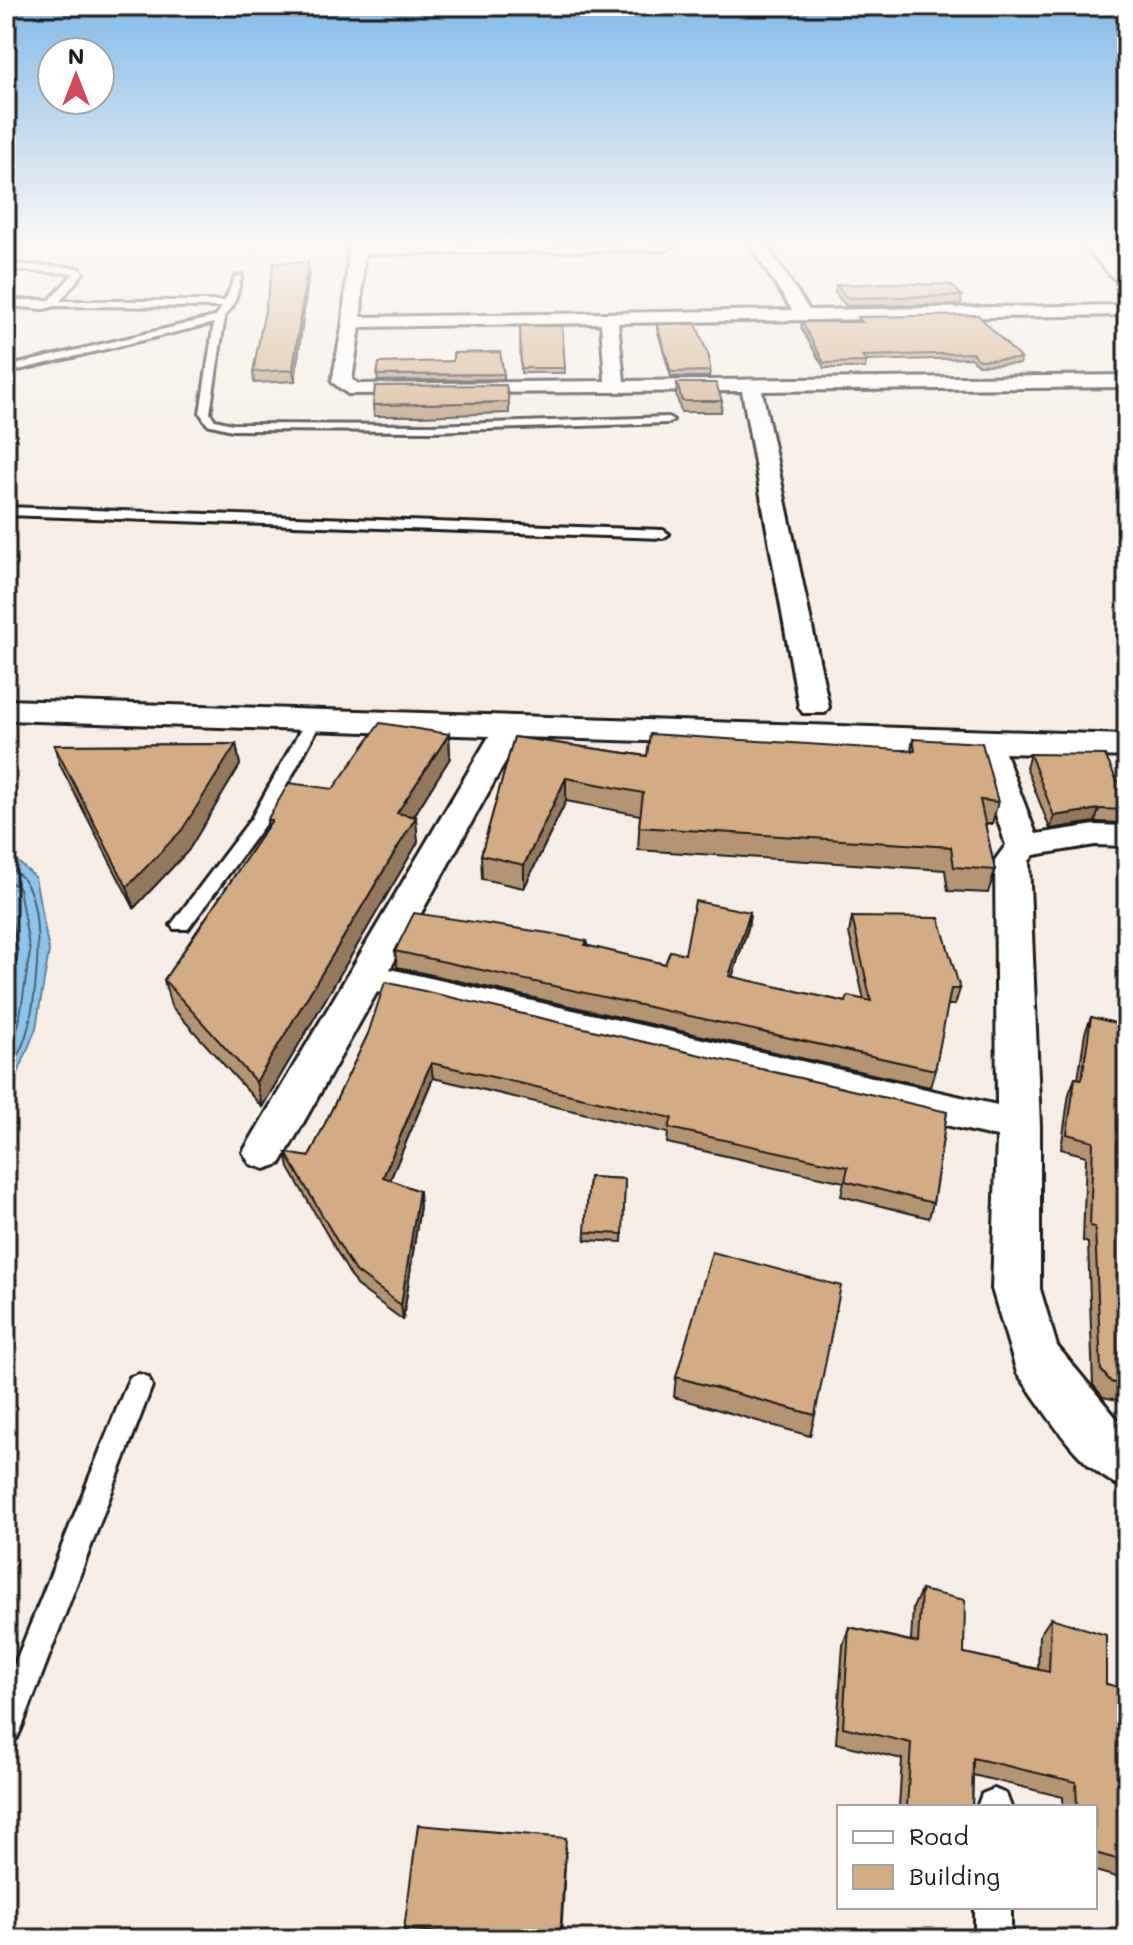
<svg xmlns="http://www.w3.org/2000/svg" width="1133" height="1945" font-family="Mali,sans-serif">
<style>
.water{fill:#8cc5eb;stroke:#5f8198;stroke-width:2}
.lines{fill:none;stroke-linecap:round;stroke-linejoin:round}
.shore{stroke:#49606f;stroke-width:2}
.service-casing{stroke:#1c1c1c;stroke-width:6}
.minor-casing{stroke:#1c1c1c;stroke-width:6}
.tertiary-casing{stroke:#1c1c1c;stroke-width:6}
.secondary-casing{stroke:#1c1c1c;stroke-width:6}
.service{fill:#fff;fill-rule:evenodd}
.minor{fill:#fff;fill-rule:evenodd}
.tertiary{fill:#fff;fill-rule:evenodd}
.secondary{fill:#fff;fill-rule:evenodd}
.wall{fill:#b59472;stroke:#1c1c1c;stroke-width:2}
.shaded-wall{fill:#94785c;stroke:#1c1c1c;stroke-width:2}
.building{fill:#d3ac84;stroke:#1c1c1c;stroke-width:2}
</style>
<rect width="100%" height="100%" fill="#f6eee6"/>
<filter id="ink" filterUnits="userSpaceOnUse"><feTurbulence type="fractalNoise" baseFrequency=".0125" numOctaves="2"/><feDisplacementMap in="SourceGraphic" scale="16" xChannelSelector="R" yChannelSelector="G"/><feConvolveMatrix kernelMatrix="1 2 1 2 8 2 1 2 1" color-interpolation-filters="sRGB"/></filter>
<g filter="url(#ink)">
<!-- water -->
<polygon class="water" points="6,861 17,861 35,877 49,951 36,1028 6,1104"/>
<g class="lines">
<!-- shore -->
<g class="shore">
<path d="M6,869C51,875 37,992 29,1024C25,1044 14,1064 6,1083"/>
<polyline points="6,879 19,888 30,952 19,1023 6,1056"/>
<polyline points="6,892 18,952 6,1023"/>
</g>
<defs>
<g id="service">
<polygon points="6,264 79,268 83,273 60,301 225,301 235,277 242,275 234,304 225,315 210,413 215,420 232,424 431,425 668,417 673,420 668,423 431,431 232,430 207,424 200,413 214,323 6,373 6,367 215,317 222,307 55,306 44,309 6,306 6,300 50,300 74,273 6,270"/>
<polygon points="6,507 663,530 669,534 663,538 6,515"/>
<polygon points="313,717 321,722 268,820 188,929 174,929 171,925 174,921 251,819 305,722"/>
<polygon points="139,1374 148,1377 152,1386 22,1727 17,1738 6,1743 6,1686 126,1386 130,1377"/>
<polygon points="994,1789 1006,1794 1011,1807 977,1807 982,1794"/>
<rect x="975" y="1907" width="36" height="32"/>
</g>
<g id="minor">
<path d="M349,245H675L667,250L364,254L361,317L792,310L750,245H766L809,310L1127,305V315L618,323L624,381L1127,375V387L762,391L829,707L825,713H803L799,707L742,391L348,394L332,382L343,322ZM601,323L605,381L359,384L352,380L360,327Z"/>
<path d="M509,719L520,722L524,728L390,969L997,1105L995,860L1006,845L972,742L976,735H998L1036,834L1095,825L1127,826V846L1095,845L1034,855L1029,861L1040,1126V1289L1057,1346L1127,1431V1489C1077,1470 1048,1414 1017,1373L992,1289L997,1137L377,992L280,1164L265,1169L250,1164L243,1152L494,728L498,722Z"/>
</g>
<polygon id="tertiary" points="1083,245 1102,245 1127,270 1127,287 1120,285"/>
<polygon id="secondary" points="6,700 1127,735 1127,757 6,720"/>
</defs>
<!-- service casing -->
<use href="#service" class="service-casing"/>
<!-- minor casing -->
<use href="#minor" class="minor-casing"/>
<!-- tertiary casing -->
<use href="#tertiary" class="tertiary-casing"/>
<!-- secondary casing -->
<use href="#secondary" class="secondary-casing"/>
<!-- service -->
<use href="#service" class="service"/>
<!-- minor -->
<use href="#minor" class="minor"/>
<!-- tertiary -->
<use href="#tertiary" class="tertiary"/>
<!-- secondary -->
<use href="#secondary" class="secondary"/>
</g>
<!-- wall -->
<g class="wall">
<polygon points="309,271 295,381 254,383 253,372"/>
<polygon points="836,285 962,296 961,305 846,306 835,293"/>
<polygon points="858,317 1021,359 1020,364 978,365 971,358 866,361 865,368 824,368 801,328 802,322 858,322"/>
<polygon points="657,324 710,371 709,377 671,377 657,329"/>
<polygon points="520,326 562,326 565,373 521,373"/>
<polygon points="504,374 504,379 378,381 377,375"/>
<polygon points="677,383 722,401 721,412 681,412 676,394"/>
<polygon points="509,402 509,413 420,416 374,416 373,405"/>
<polygon points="449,734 450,758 414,816 418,842 262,1107 171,1006 164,980 268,826 267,820"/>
<polygon points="514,737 647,756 911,750 913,739 998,802 992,824 985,824 995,870 988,893 948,891 945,870 638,850 640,815 566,801 524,888 482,879 481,855"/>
<polygon points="236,744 240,765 188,851 134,908 60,765 54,745"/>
<polygon points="1030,754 1117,781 1127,781 1127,823 1095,822 1050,829 1026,767"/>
<polygon points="750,912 748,928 732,977 846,1002 864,1000 849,933 852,917 960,989 955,1005 947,1005 935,1070 930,1087 397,967 395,951 587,941 587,946 665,964 685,954"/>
<polygon points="1127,1016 1127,1402 1103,1397 1093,1385 1088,1243 1083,1241 1086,1156 1061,1149 1069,1094 1075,1078 1078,1079 1085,1033 1091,1017 1126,1026"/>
<polygon points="368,1034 947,1112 933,1203 929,1218 841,1196 844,1182 667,1143 668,1133 433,1078 390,1180 420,1206 403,1320 356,1285 289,1168 286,1153 309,1157"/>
<polygon points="589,1177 625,1179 622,1242 585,1240"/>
<polygon points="676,1377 815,1415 810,1436 674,1397"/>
<polygon points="921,1590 964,1653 1038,1669 1039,1636 1051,1618 1106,1684 1127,1689 1127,1880 1095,1871 1095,1807 1063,1807 1063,1797 973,1775 972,1807 899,1807 902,1759 836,1743 843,1645 849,1627 911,1641 913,1608"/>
<polygon points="566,1848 561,1939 426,1939 407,1937 404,1929"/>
</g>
<!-- shaded-wall -->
<g class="shaded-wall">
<polygon points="308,262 309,271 295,381 293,370"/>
<polygon points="449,734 450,758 400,838 397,813"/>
<polygon points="236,744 240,765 188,851 134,908 127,887"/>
<polygon points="566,778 566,801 524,888 524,865"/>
<polygon points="1099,809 1095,822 1050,829 1054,816"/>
<polygon points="416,817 418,842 262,1107 256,1082"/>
<polygon points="750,912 748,928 727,993 729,976"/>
<polygon points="431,1063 433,1078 385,1192 383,1177"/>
<polygon points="419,1191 420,1206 403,1320 401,1305"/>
</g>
<!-- building -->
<g class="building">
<polygon points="308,262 293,370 253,372 274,263"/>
<polygon points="890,283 951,285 962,296 847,298 836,285"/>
<polygon points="978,315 1021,359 979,360 972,353 862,356 866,362 824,363 802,322 862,322 858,317"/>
<polygon points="657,324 696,324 709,357 710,371 671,372"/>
<polygon points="520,326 562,326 565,368 521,368"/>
<polygon points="500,352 504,374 377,375 379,363 453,361 453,353"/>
<polygon points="677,383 716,383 722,401 682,401"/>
<polygon points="506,385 509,402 373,405 375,386"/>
<polygon points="380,723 449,734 397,813 416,817 256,1082 164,980 272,820 267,820 289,783 333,789"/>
<polygon points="650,734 915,751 913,739 982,743 998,802 980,800 995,870 954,867 951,847 639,827 643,793 566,778 524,865 481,855 514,737 647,756"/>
<polygon points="236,744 182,830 127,887 54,745"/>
<polygon points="1030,754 1105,755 1117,781 1127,781 1127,810 1099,809 1054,816"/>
<polygon points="695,901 750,912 729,976 846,1002 848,996 871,1001 852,917 939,918 960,989 951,989 935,1070 395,951 414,913 548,933 587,941 585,945 665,964 670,951 685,954"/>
<polygon points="385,982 947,1112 933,1203 845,1181 848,1167 669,1128 672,1118 431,1063 383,1177 419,1191 401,1305 354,1270 286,1153 309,1157 368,1034"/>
<polygon points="1091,1017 1127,1026 1127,1386 1111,1382 1101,1370 1095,1227 1090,1226 1093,1141 1067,1134 1075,1078 1082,1079"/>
<polygon points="589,1177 625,1179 623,1234 585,1232"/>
<polygon points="712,1252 841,1286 815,1415 676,1377"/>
<polygon points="921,1590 965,1600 964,1653 1049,1672 1051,1618 1106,1635 1106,1684 1127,1689 1127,1862 1095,1853 1095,1807 1077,1807 1076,1782 973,1758 972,1807 907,1807 911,1743 843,1727 849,1627 918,1643"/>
<polygon points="418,1825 566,1838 560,1939 514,1939 404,1929"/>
</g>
</g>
<!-- sky -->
<linearGradient id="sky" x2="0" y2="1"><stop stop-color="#83bbe9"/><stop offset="0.47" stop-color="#fbf7f4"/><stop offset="1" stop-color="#fbf7f4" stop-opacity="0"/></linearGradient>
<rect width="1133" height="517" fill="url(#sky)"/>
<!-- margin -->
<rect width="1133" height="1945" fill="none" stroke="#fff" stroke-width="32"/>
<rect x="16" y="16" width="1101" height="1913" fill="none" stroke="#1c1c1c" stroke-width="3" filter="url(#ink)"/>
<!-- legend -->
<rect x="837" y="1805" width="260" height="104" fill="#ffffff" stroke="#a4a4a4" stroke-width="2"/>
<rect x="853" y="1831" width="40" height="12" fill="#ffffff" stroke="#a4a4a4" stroke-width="2"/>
<text x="909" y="1845" font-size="24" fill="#1c1c1c">Road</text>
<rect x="853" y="1865" width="40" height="24" fill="#d3ac84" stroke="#a4a4a4" stroke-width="2"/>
<text x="909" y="1885" font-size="24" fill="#1c1c1c">Building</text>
<!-- north arrow -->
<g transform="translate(76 76)"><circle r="38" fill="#ffffff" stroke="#a4a4a4" stroke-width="2"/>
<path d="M0-6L14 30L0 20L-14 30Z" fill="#d1495b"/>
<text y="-12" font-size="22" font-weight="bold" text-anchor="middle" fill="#1c1c1c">N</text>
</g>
</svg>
